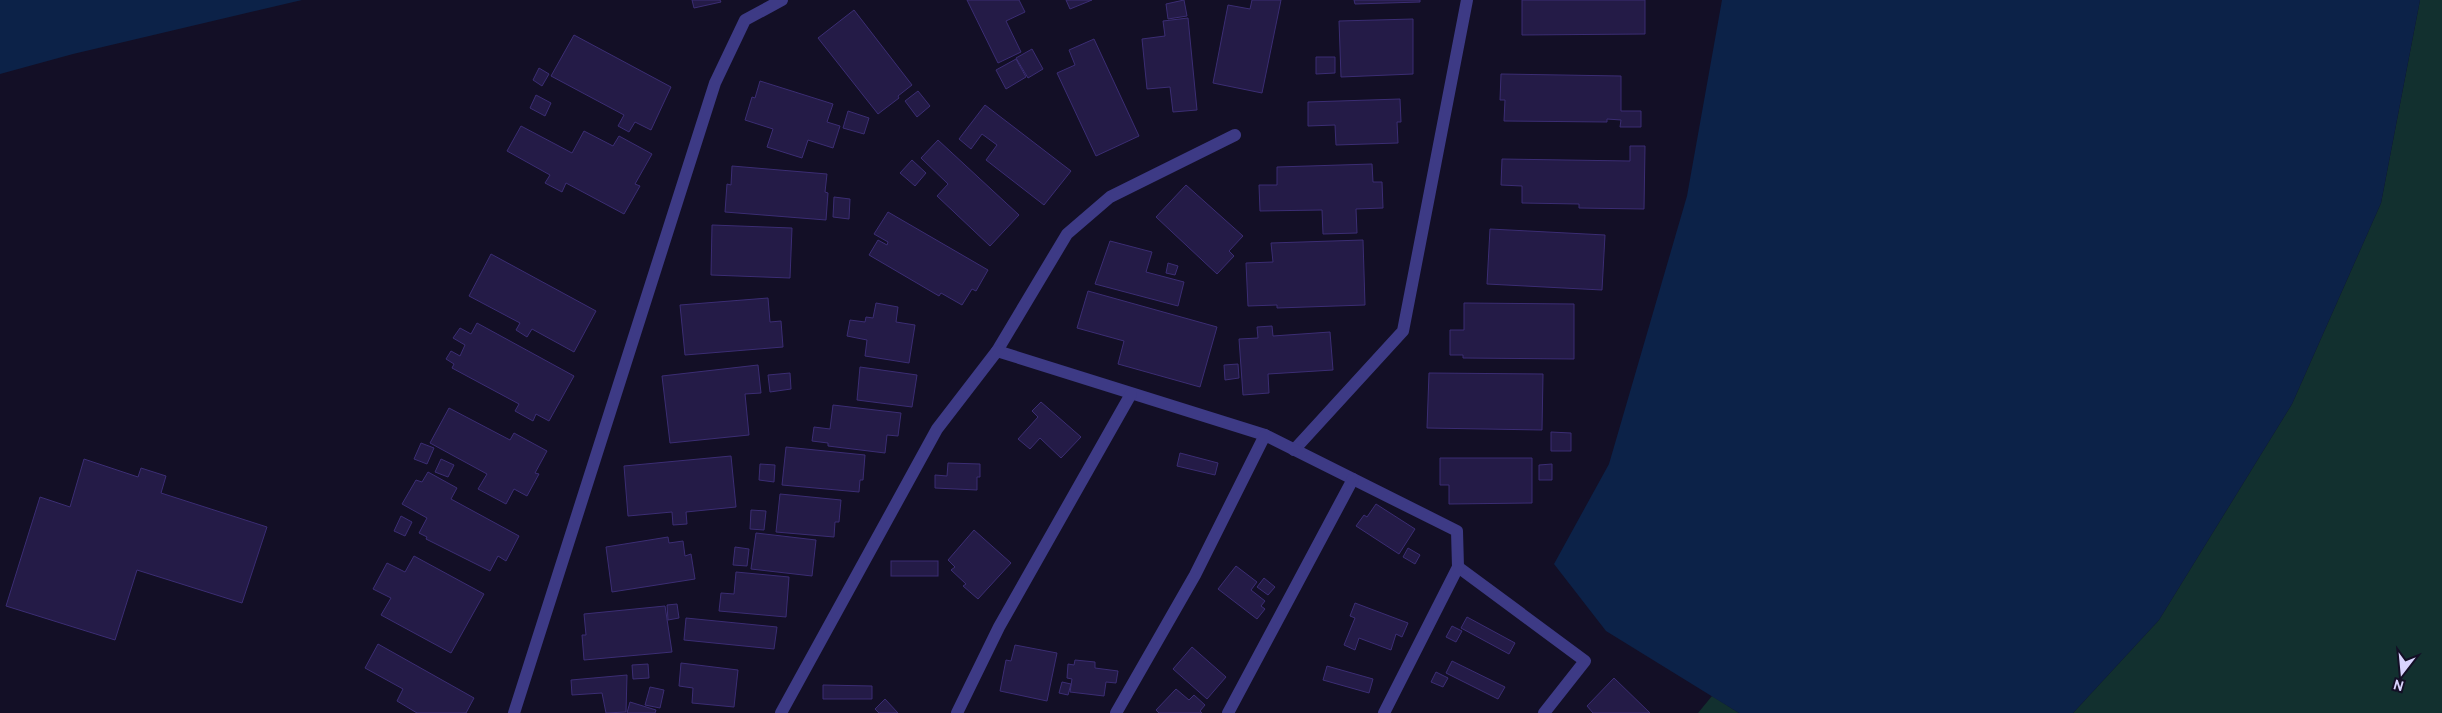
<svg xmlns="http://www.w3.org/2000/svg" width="2442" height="713" font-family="Overpass,sans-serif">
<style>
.green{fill:#12302f}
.water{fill:#0c2248}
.building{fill:#241b47;stroke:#3b2d73}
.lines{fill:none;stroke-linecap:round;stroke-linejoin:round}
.minor{stroke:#3d3a85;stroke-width:12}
</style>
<rect width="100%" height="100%" fill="#130f26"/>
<!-- green -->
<g class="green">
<polygon points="2420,0 2442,0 2442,713 2073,713 2159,620 2292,404 2381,203"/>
<polygon points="1712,696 1739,713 1698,713"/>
</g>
<!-- water -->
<g class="water">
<polygon points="0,0 302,0 73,54 0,74"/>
<polygon points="1722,0 2420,0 2381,203 2292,404 2159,620 2073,713 1739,713 1606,631 1554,564 1609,464 1687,196"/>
</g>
<!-- building -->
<g class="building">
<polygon points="692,0 720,0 721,2 694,8"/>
<polygon points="967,0 1019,0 1025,12 1006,21 1021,52 998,63"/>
<polygon points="1066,0 1092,0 1070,9"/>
<polygon points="1184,0 1187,16 1168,19 1166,4"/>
<polygon points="1252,0 1281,0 1262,93 1213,83 1228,5 1250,9"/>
<polygon points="1354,0 1420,0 1420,2 1355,4"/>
<polygon points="1522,0 1645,0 1645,34 1522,35"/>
<polygon points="854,10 912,85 898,96 899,98 878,114 818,38"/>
<polygon points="1188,18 1197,110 1173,112 1170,87 1147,89 1142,39 1165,36 1163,21"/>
<polygon points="1413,19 1413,74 1341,77 1339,21"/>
<polygon points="574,35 671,87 651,130 635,122 629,132 618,126 624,115 551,76"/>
<polygon points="1094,39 1139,136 1096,156 1057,73 1075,65 1069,50"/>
<polygon points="1032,49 1043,69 1028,78 1016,58"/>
<polygon points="1316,57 1335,57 1335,73 1316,74"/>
<polygon points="1016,59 1026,77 1006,89 996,70"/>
<polygon points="539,68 549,74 542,86 533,80"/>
<polygon points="1501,74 1621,76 1621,111 1641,111 1641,127 1620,127 1621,120 1607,119 1607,122 1504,121 1505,100 1500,100"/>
<polygon points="760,81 833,104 827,122 840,126 833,148 808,140 802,158 767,147 773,129 745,120 752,97 755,98"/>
<polygon points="918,91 930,106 917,117 905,101"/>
<polygon points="536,95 551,103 545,116 530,108"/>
<polygon points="1400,99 1401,122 1397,122 1398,143 1336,145 1335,125 1308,126 1308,102"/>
<polygon points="985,105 1071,171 1044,205 986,160 997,145 982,134 971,149 959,139"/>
<polygon points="848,111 869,118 864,134 843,128"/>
<polygon points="521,126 572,153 584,131 613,146 619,136 652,154 635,184 640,186 624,214 566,183 562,192 545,183 550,175 507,151"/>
<polygon points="938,140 1019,215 990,246 937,196 948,184 921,158"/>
<polygon points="1630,146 1645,146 1644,209 1579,208 1579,204 1522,203 1522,186 1501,185 1502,159 1630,161"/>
<polygon points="912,160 926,173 915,186 900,173"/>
<polygon points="1372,164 1373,182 1382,182 1383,208 1356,209 1357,233 1323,234 1322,210 1260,211 1259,185 1277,185 1277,167"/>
<polygon points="732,166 827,174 825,192 828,193 826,220 725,212 727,184 731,185"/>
<polygon points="1186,185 1243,236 1229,251 1234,256 1217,274 1156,217"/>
<polygon points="834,197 850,199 849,219 833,217"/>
<polygon points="888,212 988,270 976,291 972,289 962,305 941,293 939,296 869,255 878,240 887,245 888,242 874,234"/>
<polygon points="712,225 792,228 790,278 711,275"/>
<polygon points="1490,229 1605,235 1602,290 1487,284"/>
<polygon points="1363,240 1365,305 1277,308 1277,305 1248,306 1246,263 1273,262 1271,243"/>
<polygon points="1110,241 1152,252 1146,272 1184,282 1178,306 1095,284"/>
<polygon points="491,254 596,311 574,352 532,329 527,337 516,330 520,323 469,296"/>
<polygon points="1168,263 1178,266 1175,275 1166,273"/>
<polygon points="1088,291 1217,327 1200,387 1118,364 1124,341 1077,328"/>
<polygon points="768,298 770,322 781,321 783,347 685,355 680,305"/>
<polygon points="876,303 898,307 896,322 915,325 909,363 865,356 867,340 847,336 850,320 865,322 866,317 873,318"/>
<polygon points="1464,303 1574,304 1574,359 1463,358 1463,355 1450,355 1450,330 1464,330"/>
<polygon points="477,323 574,376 549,421 536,414 533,421 515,411 519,404 452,368 454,364 446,359 451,351 460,356 465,345 453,338 460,328 471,334"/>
<polygon points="1272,326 1273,336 1330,332 1333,370 1268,374 1269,393 1243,395 1239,339 1258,338 1257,327"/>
<polygon points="1238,364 1239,378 1225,380 1224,365"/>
<polygon points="758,365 761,393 745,394 749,435 670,443 662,376"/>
<polygon points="860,367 917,375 912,407 857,400"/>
<polygon points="790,373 791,389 770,392 768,375"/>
<polygon points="1429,373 1543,374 1542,430 1427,428"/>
<polygon points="1041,402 1081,437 1061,458 1040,438 1030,449 1018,439 1038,417 1032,411"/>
<polygon points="833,405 901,413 898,436 887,435 885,453 828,446 828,443 812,441 814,427 830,429"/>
<polygon points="449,408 510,440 514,433 547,451 535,473 539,474 527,496 514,489 506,504 478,489 487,474 430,443"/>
<polygon points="1551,432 1571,433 1571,451 1551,451"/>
<polygon points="421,443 434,448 427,464 414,459"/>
<polygon points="786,447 865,455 863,480 860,480 859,492 782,485"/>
<polygon points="1180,453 1218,463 1215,475 1177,466"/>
<polygon points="731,456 736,507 686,512 687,524 673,525 672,512 628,516 624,466"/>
<polygon points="1440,458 1532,458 1532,503 1449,504 1449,485 1440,485"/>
<polygon points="84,459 138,477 141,468 166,476 161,493 267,527 242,603 137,570 115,640 6,606 40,497 70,507"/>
<polygon points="441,459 454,465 448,477 435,472"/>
<polygon points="948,463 980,464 980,477 977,477 977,490 935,488 935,475 947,476"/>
<polygon points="760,464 775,465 774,482 759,480"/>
<polygon points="1552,464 1552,480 1539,480 1539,465"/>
<polygon points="428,472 457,488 451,499 519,536 506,561 498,556 490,571 426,539 427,537 419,533 427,518 402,504 416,480 422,482"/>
<polygon points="780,494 841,500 839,522 835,522 834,537 776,532"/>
<polygon points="1376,504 1415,529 1399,554 1356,526 1364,515 1367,517"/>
<polygon points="751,510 766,511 764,530 750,529"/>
<polygon points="401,516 412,522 405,536 394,531"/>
<polygon points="974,530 1011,563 978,599 963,586 966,584 951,570 955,567 948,560"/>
<polygon points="756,533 816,540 812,576 751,569"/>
<polygon points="668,537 669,543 683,541 685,556 691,554 695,579 612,592 606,547"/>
<polygon points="735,547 749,549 747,566 733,565"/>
<polygon points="1408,548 1420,555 1415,564 1403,557"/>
<polygon points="414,556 484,594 451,653 381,615 391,598 373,589 387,563 405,572"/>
<rect x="891" y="561" width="47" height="15"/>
<polygon points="1236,566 1257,582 1251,590 1265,601 1261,606 1265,609 1257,619 1218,589"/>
<polygon points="736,572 789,577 786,617 719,611 721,593 734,594"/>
<polygon points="1264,578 1275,587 1268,595 1257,587"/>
<polygon points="1355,603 1408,623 1402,637 1396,634 1391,650 1359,638 1355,650 1344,645 1355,618 1350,616"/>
<polygon points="677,604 679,618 668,620 667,605"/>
<polygon points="665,606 672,652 584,660 582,635 586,635 584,614"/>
<polygon points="1467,617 1515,643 1509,654 1461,628"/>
<polygon points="686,618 777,627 774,649 684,640"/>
<polygon points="1452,626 1462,631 1456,642 1446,637"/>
<polygon points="378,644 474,698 466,713 417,713 397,701 403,689 365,668"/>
<polygon points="1015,645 1057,653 1047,701 1000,691 1006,660 1011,661"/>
<polygon points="1192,647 1226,677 1207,699 1173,669"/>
<polygon points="1075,660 1095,662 1095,668 1118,671 1116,683 1106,682 1104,696 1070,692 1072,679 1067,678 1068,664 1074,665"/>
<polygon points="1452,661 1505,687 1498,699 1446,673"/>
<polygon points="681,663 738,670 734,707 692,703 693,688 679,686"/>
<polygon points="648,664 649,678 633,679 632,665"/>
<polygon points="1327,666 1373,679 1369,693 1323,680"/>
<polygon points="1436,672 1448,678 1443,687 1431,682"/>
<polygon points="627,675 626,712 606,713 602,693 572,695 571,680"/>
<polygon points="1614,678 1650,713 1593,713 1587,706"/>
<polygon points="1062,682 1071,684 1068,695 1059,693"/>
<polygon points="823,685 872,686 872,699 823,699"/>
<polygon points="650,687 664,690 660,708 645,705"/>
<polygon points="1176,689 1189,700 1194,695 1205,705 1200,711 1202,713 1159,713 1156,710"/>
<polygon points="885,699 898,713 879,713 875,709"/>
<polygon points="630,702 656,710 655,713 627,713"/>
</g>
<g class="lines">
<!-- minor -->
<g class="minor">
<polyline points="997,351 1067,234 1110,197 1235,135"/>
<polyline points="1294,450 1403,331 1467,0"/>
<polyline points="1458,567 1585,661 1544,713"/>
<polyline points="514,713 715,83 745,20 782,0"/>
<polyline points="781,713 937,429 997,351 1265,435"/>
<polyline points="957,713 999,627 1131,394"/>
<polyline points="1116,713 1195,575 1265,435 1457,531 1458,567 1384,713"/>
<polyline points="1228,713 1353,479"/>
</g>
</g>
<!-- north arrow -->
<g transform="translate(2402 673) rotate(196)" stroke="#130f26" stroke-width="4" paint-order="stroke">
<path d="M0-4L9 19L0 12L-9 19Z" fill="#d9d4ff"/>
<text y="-8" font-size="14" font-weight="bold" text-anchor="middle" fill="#d9d4ff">N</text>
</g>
</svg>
